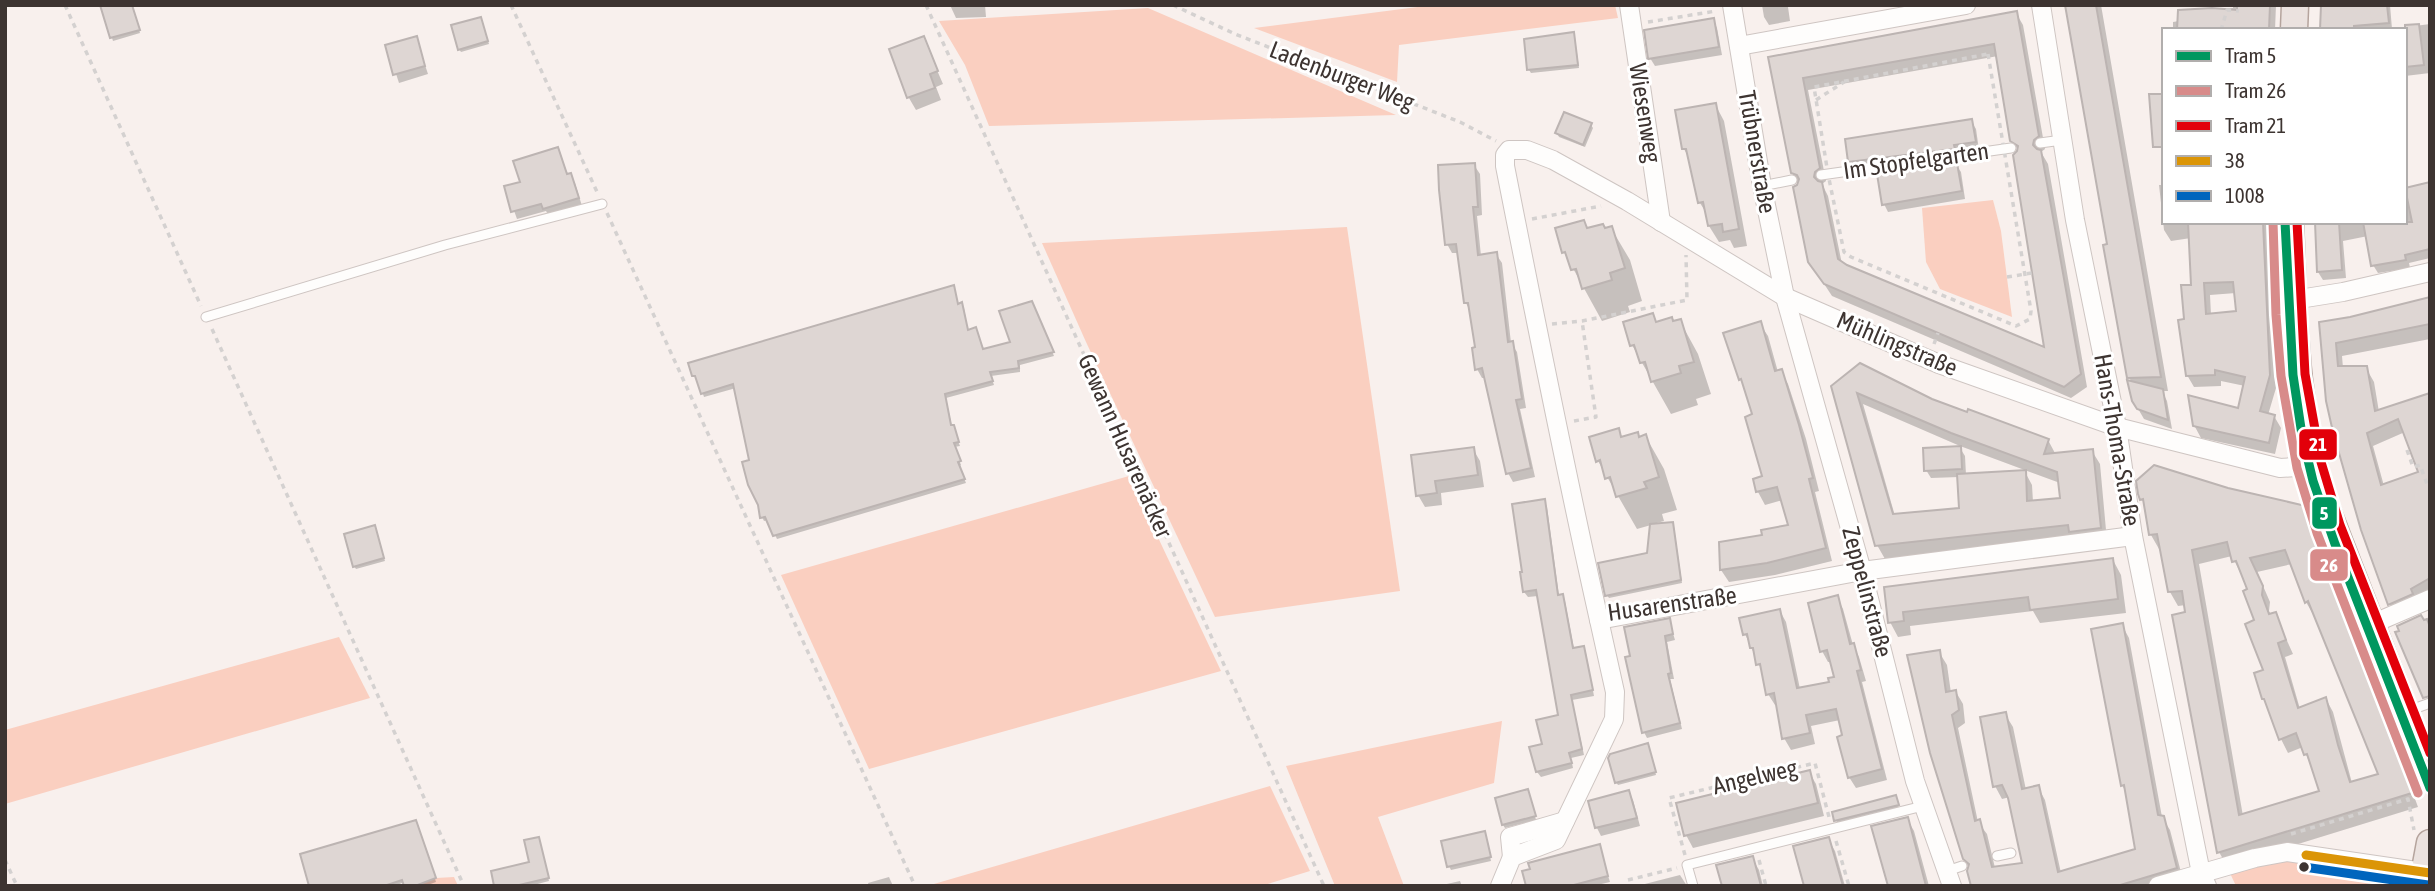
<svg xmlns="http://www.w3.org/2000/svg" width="2435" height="891" font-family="'Asap Condensed',sans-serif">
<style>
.green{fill:#facfc0}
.shadow{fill:#0003;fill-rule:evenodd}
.building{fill:#ded6d3;stroke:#bcb4b2;stroke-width:2;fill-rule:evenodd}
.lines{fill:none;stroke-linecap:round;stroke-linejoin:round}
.lane-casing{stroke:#cec5c2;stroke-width:11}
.street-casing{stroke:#cec5c2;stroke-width:20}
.primary-casing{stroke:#b5a49d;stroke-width:29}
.path{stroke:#d4d1d0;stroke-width:3.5;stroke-dasharray:5 5;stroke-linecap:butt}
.lane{stroke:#fefdfc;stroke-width:9}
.street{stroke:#fefdfc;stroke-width:18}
.primary{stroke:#ebe2df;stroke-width:26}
.bus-1-casing{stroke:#fff;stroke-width:14}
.bus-2-casing{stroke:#fff;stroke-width:14}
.bus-1{stroke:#db9507;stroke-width:9}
.bus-2{stroke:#0065bd;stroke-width:9}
.tram-1-casing{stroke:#fff;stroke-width:14}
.tram-2-casing{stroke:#fff;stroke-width:14}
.tram-3-casing{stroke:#fff;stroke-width:14}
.tram-1{stroke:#00975f;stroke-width:9}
.tram-2{stroke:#d88b8a;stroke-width:9}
.tram-3{stroke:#e2000a;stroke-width:9}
.bus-dot{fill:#3d3431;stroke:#fff;stroke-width:2.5}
.labels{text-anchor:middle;stroke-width:6;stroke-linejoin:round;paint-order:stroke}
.street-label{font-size:24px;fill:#3d3431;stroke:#fff}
.line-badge{stroke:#fff;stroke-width:2.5}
.badge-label{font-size:19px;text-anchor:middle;font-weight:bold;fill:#fff}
</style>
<rect width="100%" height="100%" fill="#f8f0ed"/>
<!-- green -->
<g class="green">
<polygon points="1433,5 1615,5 1618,18 1399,45 1397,82 1254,28"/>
<polygon points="1148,8 1396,115 989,126 965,65 939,21"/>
<polygon points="1993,200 2001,231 2012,317 1940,289 1926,262 1922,208"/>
<polygon points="1347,227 1400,591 1215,617 1086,342 1042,243"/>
<polygon points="1129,476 1221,671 869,769 781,575"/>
<polygon points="339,637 370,698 5,804 5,730"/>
<polygon points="1502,721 1494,783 1378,817 1404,886 1335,886 1286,766"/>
<polygon points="1270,786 1310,871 1261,886 927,886"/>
<polygon points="2286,856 2389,884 2236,886 2229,871"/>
<polygon points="454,877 458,886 415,886 436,878"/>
</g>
<!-- shadow -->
<g class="shadow">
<polygon points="102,5 132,5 140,33 113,41"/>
<polygon points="950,5 985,5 986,17 956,18"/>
<polygon points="1762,5 1798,5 1788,7 1790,21 1769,25 1764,17"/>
<polygon points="2067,5 2101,5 2168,391 2162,391 2167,401 2172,429 2144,419 2133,400 2132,383 2129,377 2109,245"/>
<polygon points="2233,5 2276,5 2275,30 2173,30 2173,22 2179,21 2179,11 2233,8"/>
<polygon points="2323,5 2390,5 2392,29 2430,24 2430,73 2405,76 2405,30 2322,30"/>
<path d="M2016,13L2023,25L2045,149L2041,152L2048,164L2087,387L2071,398L1832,296L1809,261L1799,184L1792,173L1770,58ZM1998,56L2012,140L2019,152L2046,350L1842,264L1828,196L1822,184L1826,181L1808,90Z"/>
<polygon points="1713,20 1717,28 1722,55 1655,66 1650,58"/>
<polygon points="482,22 489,44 461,52 459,49"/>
<polygon points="416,38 428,74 399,83 387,46"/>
<polygon points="923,38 943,84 936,87 941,100 916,110 909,98 891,50"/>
<polygon points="1575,38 1579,68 1531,73 1529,70"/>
<polygon points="1715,104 1724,121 1747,246 1734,248 1730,240 1719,242 1709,226 1708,216 1700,203 1690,160 1684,149"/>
<polygon points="1971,121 1976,129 1979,150 1854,169 1850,161"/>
<polygon points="1591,125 1593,128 1585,147 1559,137 1557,133"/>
<polygon points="557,149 567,176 570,175 575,183 582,206 549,216 546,211 517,219 506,188 522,183"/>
<polygon points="1474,165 1480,174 1482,215 1477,216 1481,256 1496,254 1502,263 1511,343 1517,352 1526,408 1520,409 1535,477 1513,482 1508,473 1486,378 1482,378 1477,369 1471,313 1466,303 1459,253 1452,253 1447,244"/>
<polygon points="1956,165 1961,172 1965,199 1888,212 1884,204"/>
<polygon points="2430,184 2430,258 2409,263 2410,268 2378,273 2373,265 2368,236 2343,241 2346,278 2323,280 2318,272 2318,222 2405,222 2405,190"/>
<path d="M2159,185H2164V222H2269V261L2276,388L2268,415L2274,416L2281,428L2275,454L2201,438L2194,425L2240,410L2245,386L2221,381V386L2194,387L2187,375L2185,321L2193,286L2191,238L2171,241L2164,230ZM2236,293L2237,312L2211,315L2210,295Z"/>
<polygon points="1584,222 1588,230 1611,228 1630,260 1642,301 1628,306 1630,312 1602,321 1564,252"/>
<polygon points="953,287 958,305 961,304 964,308 968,331 983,351 1012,343 1033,307 1054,356 1020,365 1020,372 991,376 994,385 946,398 952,427 960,446 954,447 961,465 959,466 966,483 777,539 768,520 764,521 762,517 736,388 704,397 698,379 694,376"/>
<path d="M2430,299V339L2342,356L2343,368H2366L2374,382L2379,412L2430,399V595L2397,617L2390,604L2321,323L2401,307ZM2405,432L2421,473L2384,486L2373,446Z"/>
<polygon points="1652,315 1657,323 1680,321 1698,354 1711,394 1696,399 1698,405 1671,414 1632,345"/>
<polygon points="1760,324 1768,336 1778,372 1781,371 1788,384 1806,439 1819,491 1815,492 1832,561 1775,575 1729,582 1721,570 1764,536 1790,526 1783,500 1765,505 1758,492 1755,480 1764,477 1754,415 1725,335"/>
<path d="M1833,387L1931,400L2048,440L2056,455L2092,451L2100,464L2107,541L2074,538L1885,559L1877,545ZM1863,404L1960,446L2060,483L2061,499L2033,502L2032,485L2025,472L1966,475L1965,456L1960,448L1926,470L1931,478L1959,477L1961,509L1895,516Z"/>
<polygon points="1618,430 1623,438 1646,437 1664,469 1677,510 1662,514 1664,521 1653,524 1672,524 1674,527 1682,583 1609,598 1607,595 1648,554 1651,525 1637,529 1598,461"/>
<polygon points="1473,449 1480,461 1484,487 1441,493 1442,505 1425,507 1418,495"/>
<path d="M2227,490L2304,507L2313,522L2418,807L2227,866L2219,852L2186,605L2178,606L2170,592L2162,548L2159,549L2151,535L2146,506L2142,499ZM2232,556L2249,590L2281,739L2288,753L2303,747L2322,793L2243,816L2199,564ZM2292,564L2306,602L2314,616L2381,775L2352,783L2333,712L2326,699L2300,709L2285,657L2293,654L2275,614L2271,616L2269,611L2270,602L2257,572Z"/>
<polygon points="1544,501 1547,507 1559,596 1562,596 1565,601 1574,649 1583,648 1586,653 1594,696 1572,700 1584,755 1571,758 1573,768 1541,777 1537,772 1544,745 1560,716 1538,596 1528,597 1524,592 1522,574"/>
<polygon points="376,531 385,561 356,569 354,566"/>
<polygon points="2113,560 2121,575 2126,613 2040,623 2033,611 1910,626 1911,635 1898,637 1890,622 1886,588"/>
<polygon points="1837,597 1843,609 1853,645 1859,657 1866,681 1862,682 1887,780 1856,788 1849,777 1840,720 1811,726 1815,744 1791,750 1784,738 1778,705 1775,705 1768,694 1764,675 1745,634 1780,611 1786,622 1800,689 1831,683 1836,678 1832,662 1828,662 1822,651"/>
<polygon points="1669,620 1675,640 1667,642 1674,679 1670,679 1682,729 1647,738 1644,732 1632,657"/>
<polygon points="2122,625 2129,638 2162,817 2170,830 2183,880 2165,886 1977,886 1964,858 1939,652 1947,665 1951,693 1956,692 1963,704 1965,723 1958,728 1978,822 1987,834 1995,868 2025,864 2010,797 2002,799 1995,786 2005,714 2013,727 2026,790 2038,787 2045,800 2061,873 2137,851 2127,794 2122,785"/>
<polygon points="1649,749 1656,775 1618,785 1616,782"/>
<polygon points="1809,772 1816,784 1824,816 1693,848 1686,835"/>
<polygon points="1628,792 1633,800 1640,826 1601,836 1597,828 1590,802"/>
<polygon points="1529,794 1536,820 1505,828 1503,825"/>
<polygon points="1897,800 1899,808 1838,824 1836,820"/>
<polygon points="1907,819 1914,831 1929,886 1889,886"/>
<polygon points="418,826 436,882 425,886 406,886 404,882 395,886 311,886"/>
<polygon points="1486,837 1491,861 1451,870 1449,866"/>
<polygon points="539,839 549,881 530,886 496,886 531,863"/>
<polygon points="1828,839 1835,851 1845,886 1806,886"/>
<polygon points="1599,846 1610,882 1593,886 1527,886"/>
<polygon points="1752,858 1759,870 1763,886 1724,886"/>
<polygon points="1680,875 1687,886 1637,886"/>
<polygon points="889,877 893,886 869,886 868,883"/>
<polygon points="1460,881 1462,886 1438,886"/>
</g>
<!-- building -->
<g class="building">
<polygon points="100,5 132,5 140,30 110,38"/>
<polygon points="2065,5 2096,5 2161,377 2127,378 2103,245 2107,244"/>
<polygon points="2237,5 2270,5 2269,30 2177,30 2178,10 2212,8 2237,10"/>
<polygon points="2321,5 2387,5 2389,23 2354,26 2354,30 2320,30"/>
<path d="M2017,11L2039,136L2034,140L2033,145L2037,149L2041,150L2081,374L2064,387L1824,284L1808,262L1793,187L1797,185L1799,179L1797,175L1791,173L1768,57ZM1994,44L2010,141L2018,146L2017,151L2013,155L2044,347L1847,265L1838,259L1822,182L1818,181L1814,177L1815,172L1820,168L1803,78Z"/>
<polygon points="481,17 488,41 458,50 451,25"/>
<polygon points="1714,18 1719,47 1648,59 1644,30"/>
<polygon points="2419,24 2424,65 2405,67 2405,25"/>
<polygon points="1574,32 1578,65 1527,70 1524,39"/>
<polygon points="417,36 425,66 393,75 385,45"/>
<polygon points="924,36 938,71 930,74 935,88 907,98 889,49"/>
<polygon points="2149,94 2164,94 2164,147 2153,147"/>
<polygon points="1716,103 1739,229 1723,232 1722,224 1708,226 1703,202 1698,203 1686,149 1682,149 1675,110"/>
<polygon points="1564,112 1592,123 1583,145 1555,133"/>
<polygon points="1972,119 1976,142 1954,145 1955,149 1848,162 1845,139"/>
<polygon points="558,147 567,174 571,173 579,198 543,209 541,204 511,212 504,186 520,182 513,161"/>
<polygon points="1475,163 1478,207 1473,207 1478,255 1497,252 1508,342 1513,341 1522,399 1516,400 1531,468 1506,474 1482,368 1475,370 1472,348 1475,347 1468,303 1464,303 1456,244 1445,245 1439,190 1438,165"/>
<polygon points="1957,163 1962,191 1882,205 1877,174"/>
<polygon points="2430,182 2430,249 2405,255 2406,260 2371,266 2363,222 2412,222 2405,188"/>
<polygon points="1584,220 1587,228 1603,224 1605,228 1612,226 1625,268 1610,273 1612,280 1582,289 1576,269 1571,270 1565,252 1562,253 1555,228"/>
<path d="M2188,222H2263L2270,375L2260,411L2275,415L2269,443L2193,426L2188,395L2238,408L2245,377L2215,370V375L2186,376L2178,320L2184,319L2181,285H2191ZM2233,282L2236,311L2206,314L2204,283Z"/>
<polygon points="2315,222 2339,222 2342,270 2317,272"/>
<polygon points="954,285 958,304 962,302 968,330 976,327 983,349 1010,342 999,311 1032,301 1054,352 1018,361 1019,368 990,372 993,381 945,394 951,425 954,425 959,442 954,443 961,461 958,462 965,479 773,536 765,517 760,518 758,505 748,485 742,462 749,460 733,384 701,394 695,376 692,376 688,363"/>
<path d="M2430,297V324L2336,343L2338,366H2367L2375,411L2430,393V578L2411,589L2413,594L2388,605L2361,530L2333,432L2326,401L2319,322L2350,317ZM2398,419L2418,472L2381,485L2367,433Z"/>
<polygon points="1653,313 1656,322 1672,317 1673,321 1681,319 1694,362 1679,366 1681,373 1651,382 1645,362 1640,363 1634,345 1630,346 1623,322"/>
<polygon points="1761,321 1775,371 1782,369 1799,425 1813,478 1809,479 1826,548 1767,563 1720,570 1719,542 1762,535 1761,530 1788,525 1777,487 1756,492 1753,479 1762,476 1745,417 1752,414 1741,379 1739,380 1723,333"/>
<path d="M1860,363L1932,399L1967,412L1968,409L2049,439L2044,454L2093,449L2101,528L2069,532L2068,525L1875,546L1831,386ZM1857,393L1951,433L2057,472L2060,498L2027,501L2026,470L1957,474L1959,508L1893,514Z"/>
<polygon points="2127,380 2163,389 2168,420 2137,409 2132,401"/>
<polygon points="1619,428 1621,437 1638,432 1639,437 1646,434 1659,477 1644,482 1647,488 1616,497 1610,477 1605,479 1600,460 1596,462 1589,437"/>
<polygon points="1961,446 1962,469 1924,471 1923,448"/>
<polygon points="1474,447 1478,475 1435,481 1437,493 1416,496 1411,455"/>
<path d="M2154,465L2228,488L2306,506L2412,793L2217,853L2172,615L2185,612L2182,591L2168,592L2157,534L2149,535L2143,499L2140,500L2138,494L2136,481ZM2227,542L2232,562L2236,561L2247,589L2243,591L2254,620L2245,624L2263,670L2254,673L2262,699H2264L2279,740L2296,733L2304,755L2307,754L2319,791L2239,815L2192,550ZM2285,550L2305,603L2308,601L2378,774L2350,782L2338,745L2326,697L2298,708L2278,643L2286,640L2276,612L2269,614L2262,595L2263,586L2250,558Z"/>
<polygon points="1545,499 1558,595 1563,594 1573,648 1584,646 1593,690 1571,695 1582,749 1569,753 1572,763 1536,772 1529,747 1542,744 1536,720 1558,715 1536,590 1523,592 1520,572 1522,572 1512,504"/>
<polygon points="1673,522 1681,580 1605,596 1598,563 1647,553 1650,524"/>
<polygon points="375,525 384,558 353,567 344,534"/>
<polygon points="2113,558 2118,599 2030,610 2028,597 1903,612 1904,621 1888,623 1884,587"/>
<polygon points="1838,595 1850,644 1854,643 1861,670 1857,671 1882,769 1848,778 1837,737 1842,735 1836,709 1806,715 1810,733 1782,739 1774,693 1766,695 1760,664 1756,665 1753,648 1750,648 1747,634 1743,635 1739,618 1780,609 1797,688 1829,682 1828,678 1834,677 1827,650 1820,652 1808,603"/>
<polygon points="2421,615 2424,620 2427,619 2430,627 2430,696 2423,698 2395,632 2399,631 2397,626"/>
<polygon points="1670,618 1673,634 1665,636 1671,673 1668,674 1680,723 1642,733 1625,657 1630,656 1624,627"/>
<polygon points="2123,623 2158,815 2164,816 2177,868 2117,886 1971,886 1967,871 1969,864 1963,859 1930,753 1907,655 1940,650 1946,692 1956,690 1959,710 1952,715 1975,821 1980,819 1992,867 2022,863 2008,798 2002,785 1993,787 1980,717 2006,712 2022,789 2039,785 2058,872 2135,849 2124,785 2121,786 2091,629"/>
<polygon points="1648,743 1656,772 1615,783 1608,758 1610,754"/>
<polygon points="1810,770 1818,803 1684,836 1676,803"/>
<polygon points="1528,789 1536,816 1502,825 1495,798"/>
<polygon points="1629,790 1637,818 1595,828 1588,801"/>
<polygon points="1896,795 1899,805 1834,821 1832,812"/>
<polygon points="1908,817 1926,886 1888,886 1871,826"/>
<polygon points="416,820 436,878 415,886 404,886 402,880 384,886 309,886 300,854"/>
<polygon points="1485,831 1491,857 1447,867 1441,841"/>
<polygon points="539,837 549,878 515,886 494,886 491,871 529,862 524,840"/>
<polygon points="1829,837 1843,886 1804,886 1793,846"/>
<polygon points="1600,844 1608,876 1570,886 1526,886 1522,871 1530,869 1528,863"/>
<polygon points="1753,856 1761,886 1722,886 1716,865"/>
</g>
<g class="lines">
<defs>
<g id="lane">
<polyline points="2040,143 2062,140"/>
<polyline points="1821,175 2011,148"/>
<polyline points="1762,186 1792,180"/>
<polyline points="206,317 445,245 602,204"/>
<polyline points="2408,711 2430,703"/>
<polyline points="1997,856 2011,853"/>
<polyline points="1947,871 1962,866"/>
<polyline points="1693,886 1687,865 1923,806"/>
</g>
<g id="street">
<polyline points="1629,5 1661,222"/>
<polyline points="1732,5 1762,186 1785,297 1862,571 1915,781 1952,886"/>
<polyline points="2041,5 2075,220 2117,427 2133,536 2201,873 2207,886"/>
<polyline points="1739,46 1966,5"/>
<polyline points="2293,300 2343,292 2430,272"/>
<path d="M2133,536L1862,571L1599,620C1565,469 1535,318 1505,166V155L1509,150H1527L1553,160L1627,201L1785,297L1939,364L2117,427L2280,468L2313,466"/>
<polyline points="2372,624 2430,599"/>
<polyline points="1512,857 1510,837 1565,821"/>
<polyline points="1500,886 1512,857 1556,840 1614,719 1615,692 1599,620"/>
<polyline points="2158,886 2255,858 2287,852 2430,873"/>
</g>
<g id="primary">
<polyline points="2294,30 2295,5"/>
<path d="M2290,222C2294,322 2294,408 2325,505L2430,776"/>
<polyline points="2422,886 2430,843"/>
</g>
</defs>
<!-- lane casing -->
<use href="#lane" class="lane-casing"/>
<!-- street casing -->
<use href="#street" class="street-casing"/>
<!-- primary casing -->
<use href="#primary" class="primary-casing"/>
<!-- path -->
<g class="path">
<polyline points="65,5 201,306"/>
<polyline points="511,5 598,194"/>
<polyline points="926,5 1324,886"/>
<polyline points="1173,5 1235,34 1460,122 1496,141"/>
<polyline points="1648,22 1716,11"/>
<polyline points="2221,30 2227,10 2239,11"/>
<polygon points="1988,54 2031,311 2030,319 2016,326 1851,257 1844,252 1828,174 1814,87"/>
<polyline points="1816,100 1844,82"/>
<polyline points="607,213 915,886"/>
<polyline points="1532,219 1601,206"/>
<polyline points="2007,277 2032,273"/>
<polyline points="1552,324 1582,321 1687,300 1686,255"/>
<polyline points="212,329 464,886"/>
<polyline points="1934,344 1938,333"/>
<polyline points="1574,421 1596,417 1582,321"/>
<polyline points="2407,450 2413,467 2420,465 2427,484"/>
<polyline points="2291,834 2408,799 2414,830"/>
<polyline points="1836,841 1849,886"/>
<polyline points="1685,855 1669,798 1815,763 1829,817"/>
<polyline points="5,860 17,886"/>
<polyline points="1759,860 1766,886"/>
<polyline points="1628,880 1677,868"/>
</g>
<!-- lane -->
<use href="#lane" class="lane"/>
<!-- street -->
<use href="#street" class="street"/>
<!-- primary -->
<use href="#primary" class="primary"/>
<defs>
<polyline id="bus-1" points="2306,855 2430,873"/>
<polyline id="bus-2" points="2304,867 2428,885"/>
</defs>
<!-- bus-1 casing -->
<use href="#bus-1" class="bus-1-casing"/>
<!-- bus-2 casing -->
<use href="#bus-2" class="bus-2-casing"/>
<!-- bus-1 -->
<use href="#bus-1" class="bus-1"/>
<!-- bus-2 -->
<use href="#bus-2" class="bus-2"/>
<defs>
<polyline id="tram-1" points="2285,222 2293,375 2302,435 2313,481 2335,544 2430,788"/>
<polyline id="tram-2" points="2273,222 2276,315 2281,376 2297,468 2317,533 2418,793"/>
<polyline id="tram-3" points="2297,222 2305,374 2321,462 2340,525 2430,753"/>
</defs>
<!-- tram-1 casing -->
<use href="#tram-1" class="tram-1-casing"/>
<!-- tram-2 casing -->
<use href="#tram-2" class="tram-2-casing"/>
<!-- tram-3 casing -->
<use href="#tram-3" class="tram-3-casing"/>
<!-- tram-1 -->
<use href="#tram-1" class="tram-1"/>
<!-- tram-2 -->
<use href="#tram-2" class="tram-2"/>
<!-- tram-3 -->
<use href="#tram-3" class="tram-3"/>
</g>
<!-- markers -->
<circle class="bus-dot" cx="2304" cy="867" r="6"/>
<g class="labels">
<!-- street labels -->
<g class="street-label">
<text transform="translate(1342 76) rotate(21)" y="8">Ladenburger Weg</text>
<text transform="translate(1645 113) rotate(81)" y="8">Wiesenweg</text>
<text transform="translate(1757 152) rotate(80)" y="8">Trübnerstraße</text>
<text transform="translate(1916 161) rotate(-8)" y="8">Im Stopfelgarten</text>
<text transform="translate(1897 344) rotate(23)" y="8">Mühlingstraße</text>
<text transform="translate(2117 440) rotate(80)" y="8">Hans-Thoma-Straße</text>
<text transform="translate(1125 446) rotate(66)" y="8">Gewann Husarenäcker</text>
<text transform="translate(1867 592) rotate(75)" y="8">Zeppelinstraße</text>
<text transform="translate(1672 604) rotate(-8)" y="8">Husarenstraße</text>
<text transform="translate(1755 777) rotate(-13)" y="8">Angelweg</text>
</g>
</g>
<g class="line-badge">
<rect x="2298" y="428" width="40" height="33" rx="7" fill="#e2000a"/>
<rect x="2311" y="496" width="27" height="34" rx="7" fill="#00975f"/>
<rect x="2309" y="548" width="40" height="34" rx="7" fill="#d88b8a"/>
</g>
<g class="badge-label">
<text x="2318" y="451">21</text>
<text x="2324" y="520">5</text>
<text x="2329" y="572">26</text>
</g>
<!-- border -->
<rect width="2435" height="891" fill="none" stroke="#3d3431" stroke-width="14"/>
<!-- legend -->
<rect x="2162" y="28" width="245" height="196" fill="#ffffff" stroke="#b1aead" stroke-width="2"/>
<rect x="2176" y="51" width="35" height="10" fill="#00975f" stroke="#b1aead" stroke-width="2"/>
<text x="2225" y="63" font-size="21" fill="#3d3431">Tram 5</text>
<rect x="2176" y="86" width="35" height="10" fill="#d88b8a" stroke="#b1aead" stroke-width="2"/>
<text x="2225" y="98" font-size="21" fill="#3d3431">Tram 26</text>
<rect x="2176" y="121" width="35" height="10" fill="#e2000a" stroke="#b1aead" stroke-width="2"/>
<text x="2225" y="133" font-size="21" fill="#3d3431">Tram 21</text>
<rect x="2176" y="156" width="35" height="10" fill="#db9507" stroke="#b1aead" stroke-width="2"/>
<text x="2225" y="168" font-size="21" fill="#3d3431">38</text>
<rect x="2176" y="191" width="35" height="10" fill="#0065bd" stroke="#b1aead" stroke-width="2"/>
<text x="2225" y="203" font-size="21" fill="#3d3431">1008</text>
</svg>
